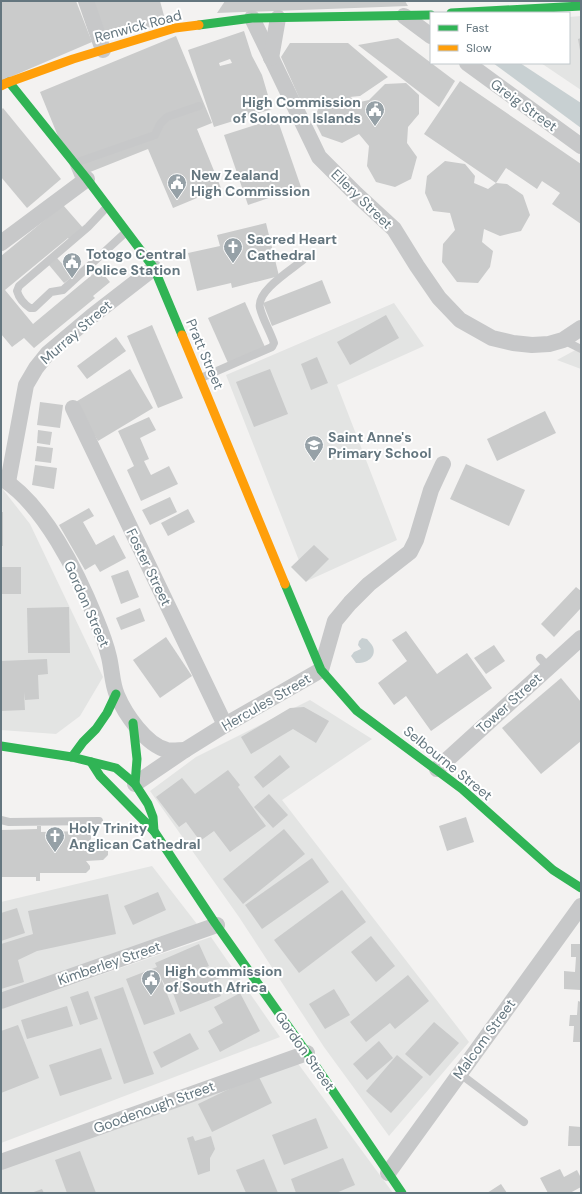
<svg xmlns="http://www.w3.org/2000/svg" width="582" height="1194" font-family="'DM Sans',sans-serif">
<style>
.built{fill:#e3e4e3}
.water{fill:#c8d0d2}
.building{fill:#cacbcb;fill-rule:evenodd}
.lines{fill:none;stroke-linecap:round;stroke-linejoin:round}
.lane{stroke:#c7c8c9;stroke-width:8}
.street{stroke:#c7c8c9;stroke-width:16}
.fast{stroke:#30b455;stroke-width:9}
.slow{stroke:#ff9f0a;stroke-width:9}
.labels{text-anchor:middle;stroke-width:4;stroke-linejoin:round;paint-order:stroke}
.street-label{font-size:14px;fill:#64767f;stroke:#fff}
.poi-label{font-size:14px;font-weight:bold;fill:#64767f;stroke:#fff;text-anchor:start}
</style>
<rect width="100%" height="100%" fill="#f3f2f1"/>
<!-- built -->
<g class="built">
<polygon points="581,16 581,90 541,63 569,63 569,17"/>
<polygon points="394,303 424,346 337,385 397,540 307,581 226,375"/>
<polygon points="581,347 581,369 557,360"/>
<polygon points="1,487 30,524 103,677 80,716 56,734 1,730"/>
<polygon points="310,700 372,739 282,800 469,1042 389,1136 324,1047 239,917 150,791 196,757"/>
<polygon points="152,866 200,928 1,996 1,902"/>
<polygon points="211,937 280,1037 1,1143 1,1009"/>
<polygon points="291,1054 393,1193 1,1193 1,1166"/>
</g>
<!-- water -->
<g class="water">
<polygon points="493,63 520,63 581,103 581,128"/>
<path d="M362,638L367,639C369,642 372,644 373,647C377,658 365,664 356,663L351,656L354,652L361,649L358,645L359,641Z"/>
</g>
<!-- building -->
<g class="building">
<polygon points="1,1 76,1 92,42 1,81"/>
<polygon points="90,1 160,1 166,23 101,40"/>
<polygon points="225,1 405,1 408,6 217,13"/>
<path d="M244,31L252,56L262,75L272,109L214,127L188,50ZM230,59L232,63L220,66L219,63Z"/>
<polygon points="176,36 212,123 197,129 221,188 173,208 148,149 75,178 40,92"/>
<polygon points="398,38 455,81 439,107 358,45"/>
<polygon points="581,38 581,50 580,50 578,39"/>
<polygon points="290,43 348,43 388,77 360,96 350,97 360,102 369,100 385,84 406,83 419,95 419,114 408,127 407,143 417,157 411,179 395,187 376,182 367,166 369,146 359,134 342,143 322,136 314,120 321,101 302,104 281,57"/>
<polygon points="460,81 581,164 581,224 552,204 560,193 542,181 537,189 506,168 496,183 424,134"/>
<polygon points="3,108 61,179 27,208 1,177 1,110"/>
<polygon points="277,118 301,187 248,205 224,135"/>
<polygon points="445,161 465,164 475,176 474,183 488,189 496,183 507,184 523,195 530,215 521,231 500,236 484,229 482,242 493,251 490,267 478,283 457,282 442,262 443,244 455,230 450,213 433,211 425,193 427,176"/>
<polygon points="63,205 84,229 70,240 68,238 5,290 33,324 99,269 110,282 93,296 95,298 34,348 24,338 12,347 1,334 1,256"/>
<polygon points="266,223 279,276 232,288 231,283 197,291 188,253 220,246 217,235"/>
<polygon points="57,258 73,276 64,283 49,265"/>
<polygon points="322,280 331,303 272,326 263,303"/>
<polygon points="245,302 265,347 228,363 208,318"/>
<polygon points="386,315 399,338 350,365 337,342"/>
<polygon points="152,325 183,398 158,408 127,336"/>
<polygon points="116,337 126,351 87,379 77,366"/>
<polygon points="317,357 328,383 311,390 301,364"/>
<polygon points="130,369 153,408 98,441 74,403"/>
<polygon points="270,369 288,414 254,427 236,382"/>
<polygon points="40,402 63,405 60,428 37,425"/>
<polygon points="545,411 556,433 497,461 487,439"/>
<polygon points="149,417 156,430 140,438 149,459 144,461 151,475 169,466 178,484 141,501 127,470 134,466 118,431"/>
<polygon points="38,430 52,432 50,445 37,443"/>
<polygon points="37,446 53,448 51,463 35,461"/>
<polygon points="466,464 525,490 509,526 450,499"/>
<polygon points="35,465 57,468 54,489 32,485"/>
<polygon points="170,497 177,512 150,525 142,510"/>
<polygon points="89,508 94,516 83,522 96,545 114,535 126,558 100,572 95,564 85,570 59,525"/>
<polygon points="188,509 195,522 168,536 161,523"/>
<rect x="1" y="512" width="2" height="34"/>
<polygon points="314,545 329,559 306,582 291,567"/>
<rect x="1" y="567" width="20" height="27"/>
<polygon points="128,570 139,597 121,604 111,576"/>
<polygon points="576,587 581,591 581,608 554,637 541,624"/>
<polygon points="69,607 70,653 28,653 27,608"/>
<polygon points="140,608 145,621 121,630 116,618"/>
<polygon points="406,631 437,674 467,653 492,688 431,731 406,696 394,705 378,683 407,661 392,640"/>
<polygon points="166,637 192,676 160,698 133,660"/>
<polygon points="494,645 505,661 486,674 474,658"/>
<polygon points="47,659 48,674 38,675 39,699 25,700 24,692 25,710 1,711 1,661"/>
<polygon points="561,678 581,702 581,741 541,774 502,728"/>
<polygon points="304,707 329,721 316,743 293,729 251,754 241,737 290,708"/>
<polygon points="280,755 290,767 263,788 254,777"/>
<polygon points="228,770 240,785 238,787 266,826 230,852 214,831 200,841 186,822 179,827 156,797 182,778 195,794"/>
<polygon points="269,794 288,815 273,828 254,807"/>
<polygon points="466,817 474,842 447,851 439,826"/>
<polygon points="37,826 41,826 41,832 87,831 91,836 91,839 87,843 103,843 108,848 108,855 103,860 86,861 90,866 90,869 86,873 40,873 40,881 36,881 36,877 1,877 1,830 37,829"/>
<polygon points="284,829 305,854 243,904 223,879"/>
<polygon points="312,858 329,882 262,929 245,905"/>
<polygon points="342,890 366,922 299,973 274,940"/>
<polygon points="158,892 166,910 133,925 124,906"/>
<polygon points="108,894 116,934 37,951 18,960 24,982 1,989 1,944 33,934 28,911"/>
<polygon points="17,908 25,933 1,941 1,913"/>
<polygon points="371,936 395,966 376,982 351,952"/>
<polygon points="199,944 209,966 165,985 160,976 175,1014 144,1025 126,979 157,967 155,963"/>
<polygon points="571,944 581,944 581,990 564,989 564,971 575,972 576,957 571,957"/>
<polygon points="217,967 221,978 214,980 221,996 180,1012 170,985"/>
<polygon points="408,975 429,1001 395,1029 390,1023 366,1042 350,1022"/>
<polygon points="123,987 154,1074 124,1084 94,997"/>
<polygon points="334,989 350,1015 325,1029 309,1004"/>
<polygon points="88,991 98,1019 80,1025 70,997"/>
<polygon points="240,993 260,1031 220,1052 208,1031 223,1023 214,1007"/>
<polygon points="578,1001 581,1002 581,1042 573,1042 574,1026 569,1026 570,1015 577,1015"/>
<polygon points="67,1006 73,1026 27,1039 21,1020"/>
<polygon points="434,1022 459,1043 430,1076 405,1054"/>
<polygon points="18,1025 39,1078 1,1093 1,1031"/>
<polygon points="190,1033 199,1049 161,1068 153,1052"/>
<polygon points="379,1041 393,1058 367,1080 353,1064"/>
<polygon points="101,1048 112,1079 60,1096 49,1065"/>
<polygon points="397,1055 423,1077 391,1113 366,1091"/>
<polygon points="258,1075 272,1103 212,1132 198,1104"/>
<polygon points="316,1118 328,1148 284,1165 272,1135"/>
<polygon points="569,1126 581,1127 581,1146 568,1146"/>
<polygon points="193,1136 195,1141 211,1136 215,1149 210,1158 210,1171 198,1175 187,1138"/>
<polygon points="80,1151 96,1193 67,1193 55,1160"/>
<polygon points="343,1158 355,1185 336,1193 296,1193 291,1179"/>
<polygon points="264,1159 278,1193 246,1193 236,1170"/>
<polygon points="560,1169 564,1177 577,1170 581,1178 581,1187 570,1193 548,1193 540,1178"/>
<polygon points="501,1184 507,1193 487,1193"/>
<polygon points="42,1189 44,1193 31,1193"/>
</g>
<g class="lines">
<!-- lane -->
<g class="lane">
<polyline points="75,163 155,135 160,124 167,117 199,106"/>
<path d="M106,208L88,227L19,286L17,291C19,298 24,304 30,308H34L51,292L63,290L126,232"/>
<polyline points="563,340 581,349"/>
<path d="M201,378L272,347L274,343C270,331 263,320 260,308C256,291 291,270 303,260"/>
<polyline points="540,658 548,667"/>
<polyline points="1,820 9,822 99,821"/>
<polyline points="459,1073 524,1122"/>
</g>
<!-- street -->
<g class="street">
<polyline points="86,1 103,50"/>
<polyline points="404,16 431,36"/>
<polyline points="252,18 319,157 356,194 394,229 417,266 439,298 460,320 492,338 513,343 532,345 549,344 563,340 581,328"/>
<polyline points="271,58 278,18"/>
<polyline points="467,63 581,146"/>
<polyline points="1,243 87,179"/>
<polyline points="73,408 225,725"/>
<path d="M1,478C44,504 78,574 96,619C101,631 106,644 109,657C112,669 112,684 117,695C125,714 146,745 167,750C172,751 179,750 185,750"/>
<polyline points="8,482 26,385 36,368 48,353 92,316 154,268"/>
<polyline points="437,769 581,638"/>
<polyline points="135,784 185,750 225,725 321,670 335,621 350,603 369,584 410,552 416,540 431,490 443,464"/>
<polyline points="1,1001 217,925"/>
<polyline points="1,1162 307,1053"/>
<polyline points="388,1173 581,906"/>
</g>
<!-- fast -->
<g class="fast">
<polyline points="451,13 581,6"/>
<polyline points="199,25 252,18 431,15"/>
<polyline points="9,82 87,179 154,268 182,335"/>
<polyline points="285,584 321,670 357,711 462,789 553,870 581,888"/>
<polyline points="133,723 137,759 135,784"/>
<polyline points="1,746 72,757 116,768 135,784 148,804 153,817 154,831"/>
<polyline points="72,757 83,742 96,729 107,713 116,694"/>
<polyline points="91,762 100,776 154,831 215,923 307,1053 402,1193"/>
</g>
<!-- slow -->
<g class="slow">
<polyline points="1,85 73,59 175,28 199,25"/>
<polyline points="1,86 9,82"/>
<polyline points="182,335 285,584"/>
</g>
</g>
<!-- icons -->
<defs>
<symbol id="civic-pin" viewBox="-11 -11 22 30"><path d="M0 17L-7.5 6A9.5 9.5 0 1 1 7.5 6Z" fill="#96a1a7" stroke="#fff"/><path d="M-.6-6.5H3V-4.5H.6V-3L4-1V1h2V6H-6V1h2V-1L-.6-3ZM-1.2 2.5V6h2.4V2.5Z" fill="#fff"/></symbol>
<symbol id="church-pin" viewBox="-11 -11 22 30"><path d="M0 17L-7.5 6A9.5 9.5 0 1 1 7.5 6Z" fill="#96a1a7" stroke="#fff"/><path d="M-1.2-6h2.4v3.5h3.3v2.4h-3.3V6h-2.4V-.1h-3.3v-2.4h3.3Z" fill="#fff"/></symbol>
<symbol id="school-pin" viewBox="-11 -11 22 30"><path d="M0 17L-7.5 6A9.5 9.5 0 1 1 7.5 6Z" fill="#96a1a7" stroke="#fff"/><path d="M0-5L7-2L0 1L-7-2ZM-4 1L0 2.5L4 1V4Q0 6-4 4Z" fill="#fff"/></symbol>
</defs>
<g fill-rule="evenodd">
<use href="#civic-pin" x="364" y="99" width="22" height="30"/>
<use href="#civic-pin" x="166" y="172" width="22" height="30"/>
<use href="#church-pin" x="222" y="236" width="22" height="30"/>
<use href="#civic-pin" x="61" y="251" width="22" height="30"/>
<use href="#school-pin" x="303" y="434" width="22" height="30"/>
<use href="#church-pin" x="44" y="825" width="22" height="30"/>
<use href="#civic-pin" x="140" y="968" width="22" height="30"/>
</g>
<g class="labels">
<!-- street labels -->
<g class="street-label">
<text transform="translate(138 26) rotate(-15)" y="5">Renwick Road</text>
<text transform="translate(524 105) rotate(36)" y="5">Greig Street</text>
<text transform="translate(362 199) rotate(44)" y="5">Ellery Street</text>
<text transform="translate(76 332) rotate(-41)" y="5">Murray Street</text>
<text transform="translate(205 354) rotate(67)" y="5">Pratt Street</text>
<text transform="translate(149 567) rotate(64)" y="5">Foster Street</text>
<text transform="translate(87 604) rotate(66)" y="5">Gordon Street</text>
<text transform="translate(266 702) rotate(-30)" y="5">Hercules Street</text>
<text transform="translate(509 703) rotate(-42)" y="5">Tower Street</text>
<text transform="translate(448 763) rotate(39)" y="5">Selbourne Street</text>
<text transform="translate(109 963) rotate(-19)" y="5">Kimberley Street</text>
<text transform="translate(484 1039) rotate(-54)" y="5">Malcom Street</text>
<text transform="translate(305 1051) rotate(55)" y="5">Gordon Street</text>
<text transform="translate(154 1107) rotate(-20)" y="5">Goodenough Street</text>
</g>
<!-- poi labels -->
<g class="poi-label">
<text x="361" y="107" text-anchor="end">High Commission<tspan x="361" dy="16">of Solomon Islands</tspan></text>
<text x="191" y="180">New Zealand<tspan x="191" dy="16">High Commission</tspan></text>
<text x="247" y="244">Sacred Heart<tspan x="247" dy="16">Cathedral</tspan></text>
<text x="86" y="259">Totogo Central<tspan x="86" dy="16">Police Station</tspan></text>
<text x="328" y="442">Saint Anne's<tspan x="328" dy="16">Primary School</tspan></text>
<text x="69" y="833">Holy Trinity<tspan x="69" dy="16">Anglican Cathedral</tspan></text>
<text x="165" y="976">High commission<tspan x="165" dy="16">of South Africa</tspan></text>
</g>
</g>
<!-- border -->
<rect width="582" height="1194" fill="none" stroke="#64767f" stroke-width="4"/>
<!-- legend -->
<rect x="430" y="12" width="140" height="52" fill="#ffffff" stroke="#c1c8cc"/>
<rect x="438" y="25" width="20" height="6" fill="#30b455" stroke="#c1c8cc"/>
<text x="466" y="32" font-size="12" fill="#64767f">Fast</text>
<rect x="438" y="45" width="20" height="6" fill="#ff9f0a" stroke="#c1c8cc"/>
<text x="466" y="52" font-size="12" fill="#64767f">Slow</text>
</svg>
